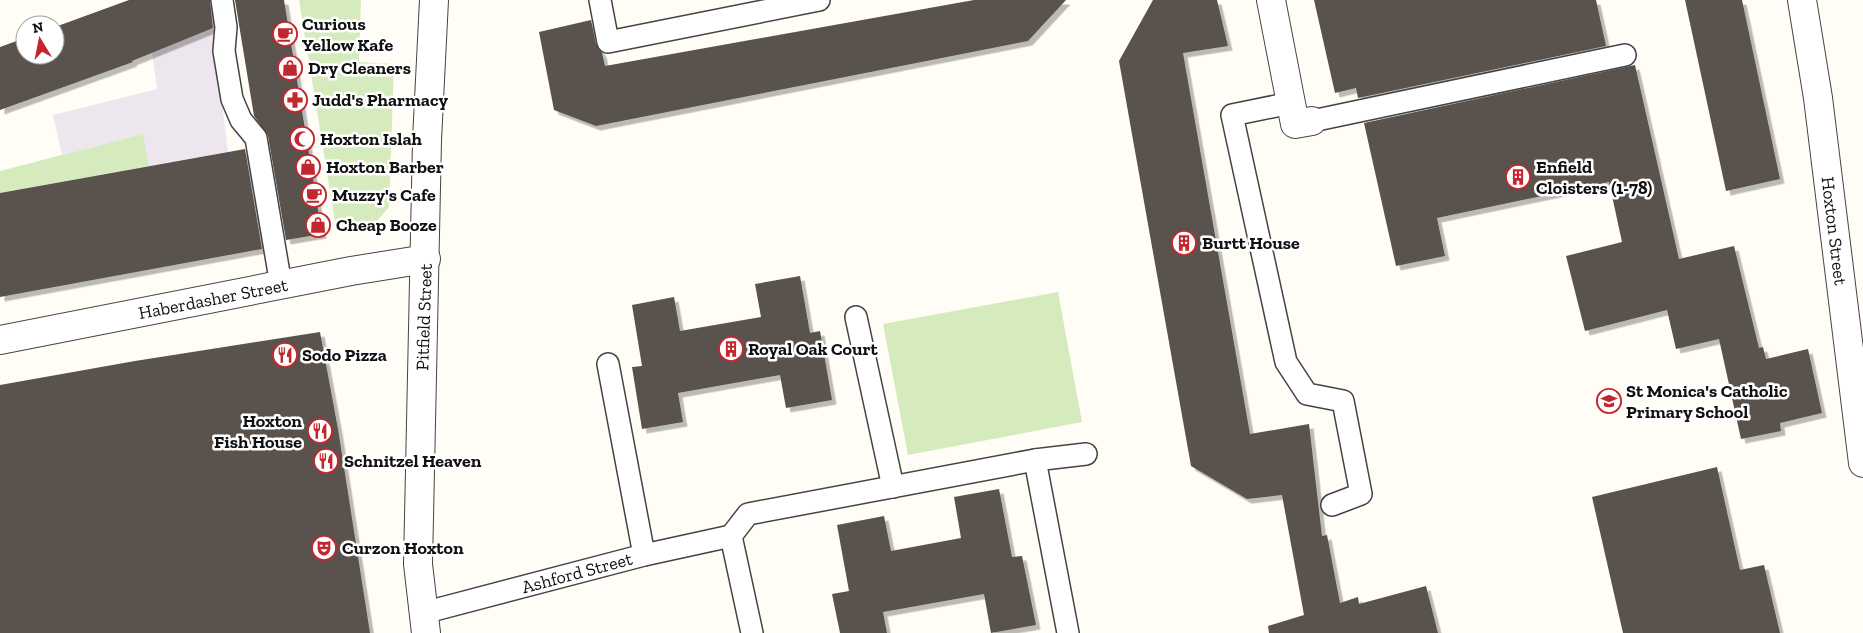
<svg xmlns="http://www.w3.org/2000/svg" width="1863" height="633" font-family="'Zilla Slab',serif">
<style>
.industrial{fill:#eee6ef}
.green{fill:#d5ebbd}
.building{fill:#5a524d;filter:url(#shadow)}
.lines{fill:none;stroke-linecap:round;stroke-linejoin:round}
.service-casing{stroke:#444;stroke-width:24}
.minor-casing{stroke:#444;stroke-width:30}
.tertiary-casing{stroke:#444;stroke-width:30}
.service{stroke:#fff;stroke-width:21}
.minor{stroke:#fff;stroke-width:28}
.tertiary{stroke:#fff;stroke-width:28}
.labels{text-anchor:middle;stroke-width:5;stroke-linejoin:round;paint-order:stroke}
.poi-label{font-size:18px;font-weight:bold;fill:#111;stroke:#fff;text-anchor:start}
.street-label{font-size:18px;fill:#111;stroke:#fff}
</style>
<defs>
<filter id="shadow"><feDropShadow dx="4.5" dy="4.5" stdDeviation="0" flood-color="#0004"/></filter>
</defs>
<rect width="100%" height="100%" fill="#fffdf5"/>
<!-- industrial -->
<polygon class="industrial" points="213,28 228,152 149,166 143,134 62,155 53,115 157,89 152,52"/>
<!-- green -->
<g class="green">
<polygon points="299,0 361,0 359,62 394,64 389,207 377,221 343,226 335,222"/>
<polygon points="143,134 149,166 0,193 0,171"/>
<polygon points="1058,292 1082,422 908,455 883,324"/>
</g>
<!-- building -->
<g class="building">
<polygon points="129,0 210,0 213,28 132,61 133,62 0,110 0,47 25,38 25,55 55,55 55,27"/>
<polygon points="235,0 284,0 322,234 286,240 268,136 254,116"/>
<polygon points="974,0 1066,0 1028,41 596,126 554,110 539,32 591,20 596,44 602,53 605,66"/>
<polygon points="1153,0 1217,0 1228,46 1183,53 1250,434 1309,424 1322,536 1327,535 1340,603 1358,597 1359,604 1426,586 1438,633 1269,633 1268,626 1304,615 1282,495 1247,499 1191,466 1119,61"/>
<polygon points="1314,0 1596,0 1606,46 1358,98 1356,88 1335,93"/>
<polygon points="1685,0 1742,0 1780,179 1726,191"/>
<polygon points="1635,65 1679,259 1734,246 1759,348 1763,347 1766,359 1808,349 1822,413 1780,423 1781,431 1741,439 1719,339 1676,349 1667,310 1585,331 1566,256 1622,242 1609,182 1437,218 1445,256 1396,266 1364,123"/>
<polygon points="245,149 262,249 0,297 0,193"/>
<polygon points="800,276 810,333 820,331 832,400 786,408 780,375 678,393 683,422 642,429 632,367 642,366 632,305 674,297 680,331 761,317 755,284"/>
<polygon points="320,332 338,429 370,633 0,633 0,385 135,361"/>
<polygon points="1717,467 1740,570 1764,565 1780,633 1623,633 1592,497"/>
<polygon points="999,489 1012,557 1022,556 1036,625 991,633 984,594 883,612 887,633 840,633 832,594 849,591 837,525 884,516 891,551 961,538 954,497"/>
</g>
<g class="lines">
<defs>
<g id="service">
<polyline points="222,0 226,27 224,51 232,99 241,120 256,138 281,285"/>
<polyline points="600,0 608,42 819,0"/>
<polyline points="1291,103 1232,115 1286,362 1307,394 1343,401 1361,494 1332,505"/>
<polyline points="1312,121 1625,55"/>
<polyline points="856,317 893,487"/>
<polyline points="608,364 644,555"/>
<polyline points="1035,460 1068,633"/>
<polyline points="423,613 644,555 731,536"/>
<polyline points="752,633 731,536 748,514 1035,460 1086,454"/>
</g>
<g id="minor">
<polyline points="1271,0 1295,124 1312,121"/>
<polyline points="1802,0 1818,98 1863,463"/>
<polyline points="0,340 351,271 426,259"/>
</g>
<polyline id="tertiary" points="426,633 418,564 427,140 434,0"/>
</defs>
<!-- service casing -->
<use href="#service" class="service-casing"/>
<!-- minor casing -->
<use href="#minor" class="minor-casing"/>
<!-- tertiary casing -->
<use href="#tertiary" class="tertiary-casing"/>
<!-- service -->
<use href="#service" class="service"/>
<!-- minor -->
<use href="#minor" class="minor"/>
<!-- tertiary -->
<use href="#tertiary" class="tertiary"/>
</g>
<!-- icons -->
<defs>
<symbol id="cafe-ring" viewBox="-11 -11 22 22"><circle r="9.5" fill="#fff" stroke="#c4262e" stroke-width="1.5"/><path d="M-5.5-4.5H6V0H3Q3 3.5 0 3.5H-2.5Q-5.5 3.5-5.5 0ZM3-3.2v2h1.7v-2ZM-6 4.5H4V6H-6Z" fill="#c4262e"/></symbol>
<symbol id="shop-ring" viewBox="-11 -11 22 22"><circle r="9.5" fill="#fff" stroke="#c4262e" stroke-width="1.5"/><path d="M-5-2.5h2.3a2.7 3.5 0 0 1 5.4 0H5L5.5 6h-11ZM-1.5-2.5h3a1.5 2.3 0 0 0-3 0Z" fill="#c4262e"/></symbol>
<symbol id="pharmacy-ring" viewBox="-11 -11 22 22"><circle r="9.5" fill="#fff" stroke="#c4262e" stroke-width="1.5"/><path d="M-2-6h4v4h4v4h-4v4h-4v-4h-4v-4h4Z" fill="#c4262e"/></symbol>
<symbol id="mosque-ring" viewBox="-11 -11 22 22"><circle r="9.5" fill="#fff" stroke="#c4262e" stroke-width="1.5"/><path d="M3.5-4.9A6 6 0 1 0 3.5 4.9A5 5 0 1 1 3.5-4.9Z" fill="#c4262e"/></symbol>
<symbol id="building-ring" viewBox="-11 -11 22 22"><circle r="9.5" fill="#fff" stroke="#c4262e" stroke-width="1.5"/><path d="M-4-6H4V6H1V3H-1V6H-4ZM-2.5-4.3h1.7v1.8h-1.7ZM.8-4.3h1.7v1.8H.8ZM-2.5-1h1.7V.8h-1.7ZM.8-1h1.7V.8H.8Z" fill="#c4262e"/></symbol>
<symbol id="restaurant-ring" viewBox="-11 -11 22 22"><circle r="9.5" fill="#fff" stroke="#c4262e" stroke-width="1.5"/><path d="M-5-6h1v4h1v-4h1v4h1v-4h1v5L-1.5 .5V6h-2V.5L-5-1ZM5-6V6H3V1.5H1.5Q1.5-4 5-6Z" fill="#c4262e"/></symbol>
<symbol id="school-ring" viewBox="-11 -11 22 22"><circle r="9.5" fill="#fff" stroke="#c4262e" stroke-width="1.5"/><path d="M0-5L7-2L0 1L-7-2ZM-4 1L0 2.5L4 1V4Q0 6-4 4Z" fill="#c4262e"/></symbol>
<symbol id="theatre-ring" viewBox="-11 -11 22 22"><circle r="9.5" fill="#fff" stroke="#c4262e" stroke-width="1.5"/><path d="M-5-5.5Q0-4 5-5.5V0Q5 5 0 6Q-5 5-5 0ZM-3.3-2.5H-1v1.5H-3.3ZM1-2.5H3.3v1.5H1ZM-2.8 1Q0 5.5 2.8 1Z" fill="#c4262e"/></symbol>
</defs>
<g fill-rule="evenodd">
<use href="#cafe-ring" x="271" y="20" width="28" height="28"/>
<use href="#shop-ring" x="276" y="54" width="28" height="28"/>
<use href="#pharmacy-ring" x="281" y="86" width="28" height="28"/>
<use href="#mosque-ring" x="288" y="125" width="28" height="28"/>
<use href="#shop-ring" x="294" y="153" width="28" height="28"/>
<use href="#building-ring" x="1504" y="163" width="28" height="28"/>
<use href="#cafe-ring" x="300" y="181" width="28" height="28"/>
<use href="#shop-ring" x="304" y="211" width="28" height="28"/>
<use href="#building-ring" x="1170" y="229" width="28" height="28"/>
<use href="#building-ring" x="717" y="335" width="28" height="28"/>
<use href="#restaurant-ring" x="271" y="341" width="28" height="28"/>
<use href="#school-ring" x="1595" y="387" width="28" height="28"/>
<use href="#restaurant-ring" x="306" y="417" width="28" height="28"/>
<use href="#restaurant-ring" x="312" y="447" width="28" height="28"/>
<use href="#theatre-ring" x="310" y="534" width="28" height="28"/>
</g>
<g class="labels">
<!-- poi labels -->
<g class="poi-label">
<text x="302" y="30">Curious<tspan x="302" dy="21">Yellow Kafe</tspan></text>
<text x="308" y="74">Dry Cleaners</text>
<text x="312" y="106">Judd's Pharmacy</text>
<text x="320" y="145">Hoxton Islah</text>
<text x="326" y="173">Hoxton Barber</text>
<text x="1536" y="173">Enfield<tspan x="1536" dy="21">Cloisters (1-78)</tspan></text>
<text x="332" y="201">Muzzy's Cafe</text>
<text x="336" y="231">Cheap Booze</text>
<text x="1202" y="249">Burtt House</text>
<text x="748" y="355">Royal Oak Court</text>
<text x="302" y="361">Sodo Pizza</text>
<text x="1626" y="397">St Monica's Catholic<tspan x="1626" dy="21">Primary School</tspan></text>
<text x="302" y="427" text-anchor="end">Hoxton<tspan x="302" dy="21">Fish House</tspan></text>
<text x="344" y="467">Schnitzel Heaven</text>
<text x="342" y="554">Curzon Hoxton</text>
</g>
<!-- street labels -->
<g class="street-label">
<text transform="translate(1834 231) rotate(83)" y="6">Hoxton Street</text>
<text transform="translate(213 299) rotate(-11)" y="6">Haberdasher Street</text>
<text transform="translate(424 317) rotate(-88)" y="6">Pitfield Street</text>
<text transform="translate(577 573) rotate(-15)" y="6">Ashford Street</text>
</g>
</g>
<!-- north arrow -->
<g transform="translate(40 40) rotate(350)"><circle r="24" fill="#ffffff" stroke="#a0a0a0"/>
<path d="M0-4L9 19L0 12L-9 19Z" fill="#c4262e"/>
<text y="-8" font-size="14" font-weight="bold" text-anchor="middle" fill="#111111">N</text>
</g>
</svg>
